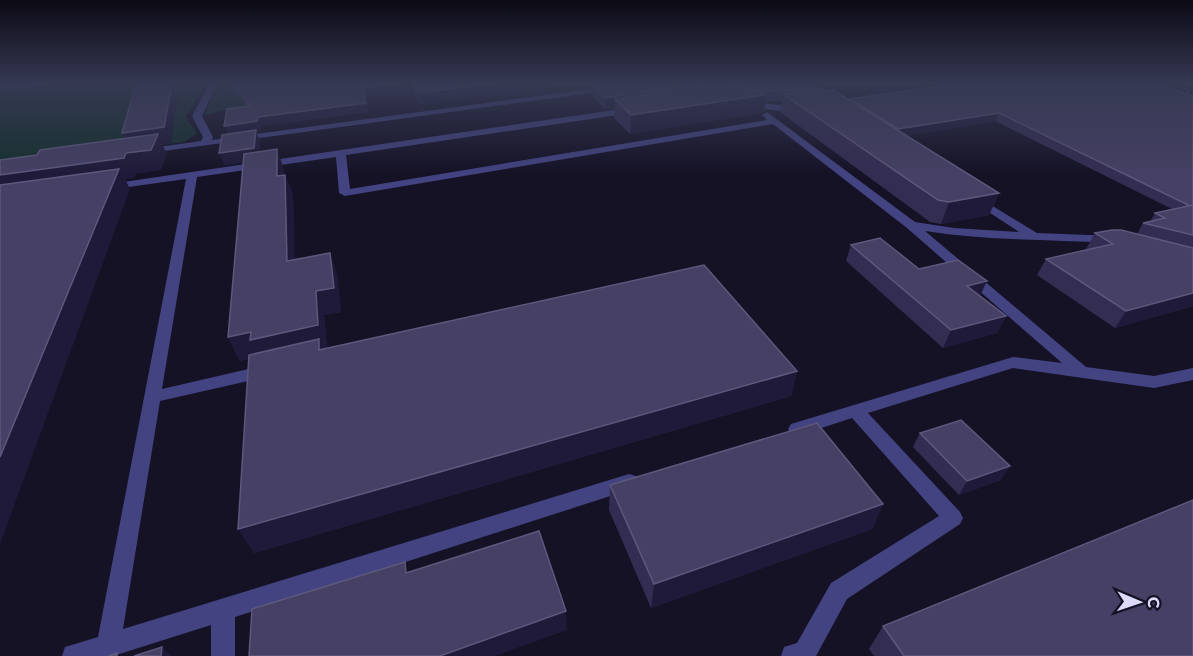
<svg xmlns="http://www.w3.org/2000/svg" width="1193" height="656" font-family="Montserrat,sans-serif">
<style>
.green{fill:#16302e}
.lines{fill:none;stroke-linecap:round;stroke-linejoin:round}
.path{stroke:#3daea2;stroke-width:2;stroke-dasharray:2 3;stroke-linecap:butt}
.minor{fill:#424380;fill-rule:evenodd}
.wall{fill:#332d52}
.shaded-wall{fill:#1f1a39}
.building{fill:#454064;stroke:#5d587c;stroke-width:1.5}
</style>
<rect width="100%" height="100%" fill="#151226"/>
<!-- green -->
<g class="green">
<polygon points="69,83 206,83 186,117 197,134 184,142 0,166 0,90"/>
<polygon points="220,83 307,83 262,102 204,115"/>
</g>
<g class="lines">
<!-- path -->
<polyline class="path" points="1169,83 1193,93"/>
<!-- minor -->
<g class="minor">
<polygon points="29,83 54,83 50,85 0,91 0,85"/>
<polygon points="210,83 218,83 202,116 213,137 212,140 634,83 654,83 650,85 141,154 140,152 145,149 201,141 203,137 192,116"/>
<polygon points="744,101 789,106 801,104 805,107 789,112 741,106 740,104"/>
<path d="M635,107L638,108V112L346,155L350,189L767,120L762,115L767,112L915,222L954,228L1019,232L972,201V197L976,196L1037,233L1115,236L1117,239L1115,242L1111,243C1049,239 987,241 925,231L1086,367L1154,376L1193,368V380L1154,388L1013,368L868,413L960,512L963,518L960,524L847,599L816,656H781L784,647L797,643L831,583L939,516L852,418L797,436L791,434L788,429L791,424L1013,357L1062,363L907,228L773,124L345,196L339,193L336,157L197,177L162,389L266,365L272,367L274,371L272,375L266,377L160,401L123,629L629,474L636,476L639,482L636,488L629,490L235,617V656H211V625L113,656H62L65,647L98,637L186,179L107,190L101,187L103,185Z"/>
</g>
</g>
<!-- wall -->
<g class="wall">
<polygon points="229,83 267,83 269,85 405,83 406,91 365,97 368,112 261,126 261,131 256,132 260,141 259,152 284,169 284,175 285,175 293,196 294,260 330,253 337,276 341,312 324,315 327,349 797,371 791,396 254,553 249,359 239,361 243,162 224,165 227,134 247,107"/>
<polygon points="410,83 812,83 822,89 822,91 850,101 850,99 1193,96 1193,306 1115,328 1037,275 1046,259 1088,249 1086,249 1095,233 1137,234 1143,223 1150,222 1155,213 1172,209 995,121 907,136 999,193 989,215 941,224 930,222 780,112 782,101 766,101 764,111 761,113 630,134 614,118 615,107 605,109 592,95 592,86 584,88 579,83 420,104"/>
<polygon points="851,245 980,296 1006,316 997,333 943,348 846,261"/>
<polygon points="920,433 1001,480 959,495 913,447"/>
<polygon points="610,485 883,504 872,529 651,608 609,510"/>
<polygon points="883,626 1193,656 874,656 869,649"/>
</g>
<!-- shaded-wall -->
<g class="shaded-wall">
<polygon points="172,83 180,83 171,143 162,144 167,154 161,170 136,174 134,178 125,179 130,189 0,544 0,175 126,153 130,149 122,133"/>
<polygon points="405,83 406,91 365,97 363,88"/>
<polygon points="501,83 579,83 420,104 418,93"/>
<polygon points="584,83 620,83 592,85 592,86 584,88"/>
<polygon points="711,83 721,83 720,92 615,99 615,107 605,109 605,98"/>
<polygon points="767,93 764,111 761,113 630,134 631,115"/>
<polygon points="366,103 368,112 261,126 261,131 256,132 260,141 258,160 224,165 219,153 228,136 224,126 258,117"/>
<polygon points="999,113 995,121 895,138 898,129"/>
<polygon points="277,149 284,169 285,197 277,176"/>
<polygon points="285,175 293,196 295,285 287,261"/>
<polygon points="999,193 989,215 941,224 949,202"/>
<polygon points="330,253 337,276 341,312 324,315 327,349 258,357 239,361 228,337 316,291"/>
<polygon points="987,281 979,298 967,286"/>
<polygon points="1193,293 1193,306 1115,328 1126,311"/>
<polygon points="1006,316 997,333 943,348 951,330"/>
<polygon points="797,371 791,396 254,553 238,529"/>
<polygon points="1010,466 1001,480 959,495 967,481"/>
<polygon points="883,504 872,529 651,608 654,584"/>
<polygon points="566,611 567,630 495,656 440,656"/>
<polygon points="162,647 171,656 161,656"/>
</g>
<!-- building -->
<g class="building">
<polygon points="136,83 172,83 164,127 122,133"/>
<polygon points="233,83 267,83 269,85 282,83 402,83 363,88 366,103 258,117 257,121 224,126 227,109 250,106"/>
<polygon points="413,83 501,83 418,93"/>
<polygon points="607,83 711,83 605,98 592,85"/>
<polygon points="727,83 812,83 822,89 777,91 751,89"/>
<polygon points="963,83 1157,83 1193,96 1193,205 1190,206 999,113 898,129 850,99"/>
<polygon points="722,84 767,93 764,95 631,115 615,99"/>
<polygon points="833,90 999,193 949,202 938,200 783,94"/>
<polygon points="256,130 254,148 219,153 222,135"/>
<polygon points="158,134 151,150 126,153 124,158 0,175 0,160 37,155 40,150"/>
<polygon points="277,149 277,176 285,175 287,261 330,253 334,288 316,291 318,325 250,340 251,332 228,337 244,154"/>
<polygon points="119,169 0,457 0,185"/>
<polygon points="1193,205 1193,235 1143,223 1165,218 1155,213"/>
<polygon points="1112,230 1121,230 1193,248 1193,293 1126,311 1046,259 1113,244 1095,233"/>
<polygon points="880,238 919,269 958,260 987,281 967,286 1006,316 951,330 851,245"/>
<polygon points="704,265 797,371 238,529 249,355 319,339 319,350"/>
<polygon points="961,420 1010,466 967,481 920,433"/>
<polygon points="817,423 883,504 654,584 610,485"/>
<polygon points="1193,500 1193,656 904,656 883,626"/>
<polygon points="539,531 566,611 440,656 249,656 252,609 405,562 406,573"/>
<polygon points="162,647 161,656 134,656"/>
<polygon points="117,653 117,656 108,656"/>
</g>
<!-- sky -->
<linearGradient id="sky" x2="0" y2="1"><stop stop-color="#0c0a15"/><stop offset="0.48" stop-color="#353952"/><stop offset="1" stop-color="#353952" stop-opacity="0"/></linearGradient>
<rect width="1193" height="174" fill="url(#sky)"/>
<!-- north arrow -->
<g transform="translate(1139 602) rotate(92)" stroke="#151226" stroke-width="4.5" paint-order="stroke">
<path d="M0-4.5L10 22L0 15L-10 22Z" fill="#dddbfb"/>
<text y="-9" font-size="16" font-weight="bold" text-anchor="middle" fill="#dddbfb">С</text>
</g>
</svg>
